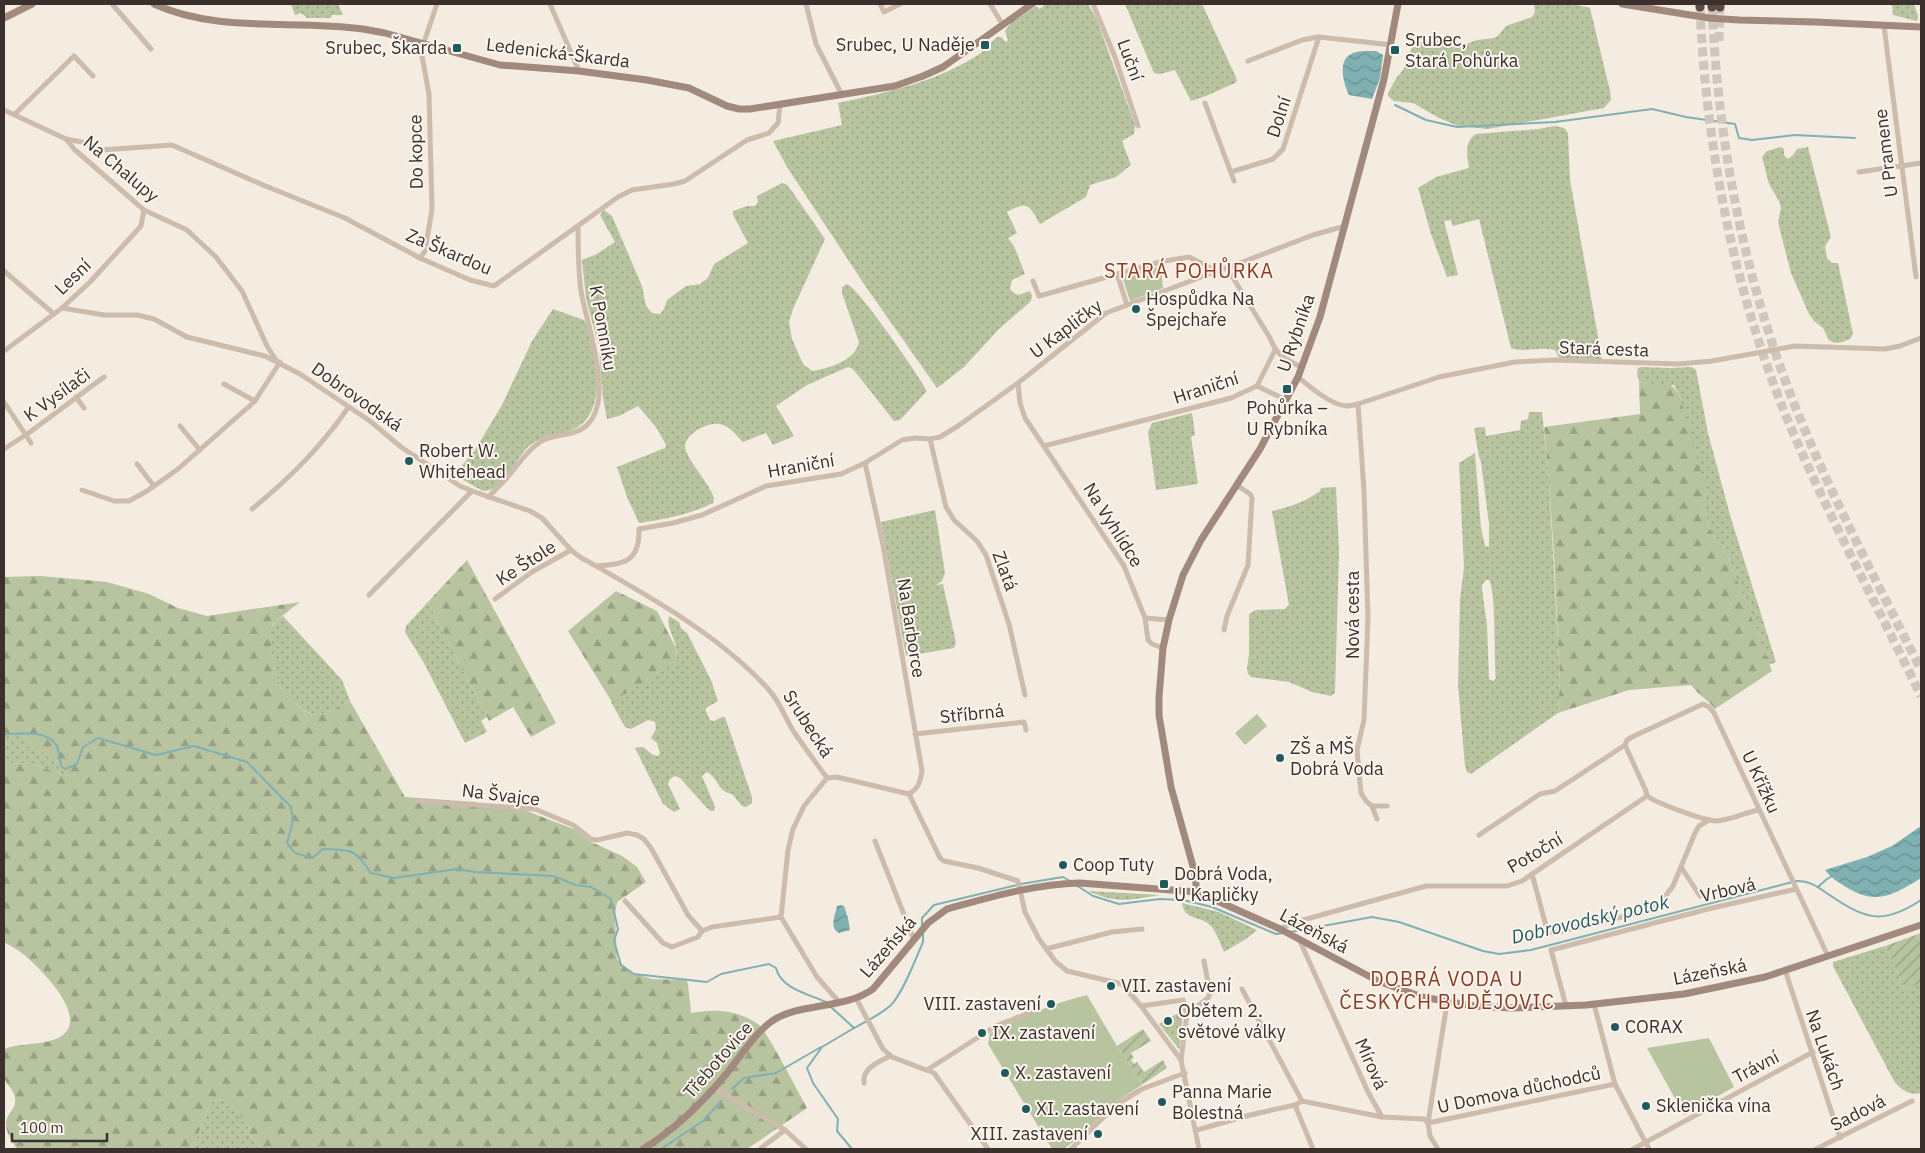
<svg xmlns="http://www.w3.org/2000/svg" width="1925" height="1153" viewBox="0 0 1925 1153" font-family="'IBM Plex Sans',sans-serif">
  <defs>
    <pattern id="grass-dots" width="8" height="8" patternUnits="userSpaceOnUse" patternTransform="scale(1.25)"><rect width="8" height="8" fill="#b8c4a0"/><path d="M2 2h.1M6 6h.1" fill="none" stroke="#97a083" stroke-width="1.8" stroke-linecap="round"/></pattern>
    <pattern id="forest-firs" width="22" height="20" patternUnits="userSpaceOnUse" patternTransform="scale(1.25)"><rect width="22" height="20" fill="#b8c4a0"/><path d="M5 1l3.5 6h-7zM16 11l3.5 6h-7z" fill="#97a083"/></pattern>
    <pattern id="garden-furrows" width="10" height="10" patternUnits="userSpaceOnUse" patternTransform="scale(1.25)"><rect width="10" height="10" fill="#b8c4a0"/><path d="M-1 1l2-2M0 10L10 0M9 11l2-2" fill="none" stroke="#97a083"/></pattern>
    <pattern id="water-waves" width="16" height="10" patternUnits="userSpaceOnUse" patternTransform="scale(1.25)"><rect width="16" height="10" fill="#7fb0b2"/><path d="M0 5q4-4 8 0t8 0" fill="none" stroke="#699091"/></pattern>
  </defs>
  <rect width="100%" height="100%" fill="#f4ebe1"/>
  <!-- grass -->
  <g fill="url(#grass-dots)" fill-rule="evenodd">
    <polygon points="291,4 338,4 343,15 332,15 331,18 307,18 301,13 295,15"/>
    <path d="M1043 4H1088L1097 20 1135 125 1134 134 1122 141 1131 165 1116 177 1090 185 1086 197 1040 224C1029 204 1027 201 1007 212L1017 233 1008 238 1014 246 1025 274 1012 280 1010 288 1012 292 1018 295 1030 291 1032 296 1031 301 999 329 964 367 937 388 866 287 787 167 773 141 842 125 838 103C889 92 937 82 981 53 987 48 991 42 997 37H1001L1006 42 1008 40 1005 31 1011 23 1036 6 1039 9 1044 6Z"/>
    <polygon points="1125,4 1202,4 1235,75 1237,81 1235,83 1206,96 1191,101 1175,70 1160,74 1154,73"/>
    <polygon points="1534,4 1573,4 1590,8 1610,91 1611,100 1604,108 1488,129 1458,126 1439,118 1413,103 1394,101 1388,96 1388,93 1397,77 1403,70 1413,44 1418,42 1442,40 1453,47 1458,47 1477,40 1494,38 1498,36 1506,26 1532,17 1535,12"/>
    <polygon points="1892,4 1914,4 1918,16 1917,21 1893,15"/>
    <path d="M1555 126 1564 128 1568 133 1570 180 1602 359 1559 358 1555 350C1539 346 1524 353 1511 348L1479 219 1453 226 1451 220 1444 221 1458 275 1447 277 1431 234 1418 188 1436 177 1469 168C1467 155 1464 142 1476 134L1538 129Z"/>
    <polygon points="1781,147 1784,149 1784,155 1788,159 1793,155 1797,149 1808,147 1831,237 1825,246 1827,258 1832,263 1838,263 1853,334 1850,339 1842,342 1835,343 1829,340 1823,328 1814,321 1809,314 1791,273 1778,222 1781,208 1779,201 1769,184 1762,157 1767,151"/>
    <path d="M782 183 786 184 791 190 825 239 793 309 789 322 792 339 803 364 812 371C830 368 855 361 859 342L842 293V287L847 284C860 290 917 373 927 391L900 420 894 421 853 369 848 367 807 385 776 406 794 436 773 445 766 433 743 442C736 435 729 425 719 424 707 422 680 436 686 451 693 468 708 481 714 498L713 503C690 515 664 519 639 523L627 497 617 467 665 448 666 445 656 427 638 406 619 416 607 419 603 398 599 348 586 298 582 260 597 254 615 242 600 215 604 210 612 216 642 286 646 306 652 313 660 314 664 309 667 300 686 286 700 284 708 278 714 264 748 243 733 215V211L747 206H755L758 202 757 196Z"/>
    <path d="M553 309 584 320 586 323C595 352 610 411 574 429 559 436 541 435 528 447 515 459 503 492 483 491L454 475 475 450 502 405 532 341Z"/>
    <polygon points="1641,367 1670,368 1692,367 1696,370 1708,433 1730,515 1776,662 1769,665 1727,554 1709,527 1703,504 1705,494 1679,393 1674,385 1651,385 1639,381 1637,374 1638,368"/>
    <path d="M1529 412H1542L1549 480 1560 681 1558 713 1471 774 1467 772 1465 766 1458 686 1460 599 1464 568 1459 463 1475 453 1481 528 1485 546 1489 547V524L1481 462 1479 457 1474 428 1485 427 1486 436 1520 430 1521 421 1528 419ZM1486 580H1489C1496 589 1494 660 1496 678L1493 681 1489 679 1487 625 1482 589V585Z"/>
    <polygon points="1192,413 1195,435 1191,437 1198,484 1156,490 1148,432 1152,423"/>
    <path d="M1336 487 1339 552 1335 693 1331 696 1312 692 1289 682 1251 677 1248 674 1247 669 1249 654V614L1256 610 1285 609 1289 605 1272 511C1290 507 1305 502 1320 491L1321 488Z"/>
    <polygon points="935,510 945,573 942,581 936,585 943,584 956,643 954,648 906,656 881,522"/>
    <polygon points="428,602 487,717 481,721 487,732 465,743 424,663 405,632 406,626"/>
    <path d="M283 616 342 680 350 701C340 705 325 716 314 714 302 712 287 697 281 688 275 678 269 642 271 631 272 624 277 619 283 616Z"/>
    <path d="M669 616 679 622 681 628 687 633 711 680 718 701 706 708V711L710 720 714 721 722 717H725L752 797V803L746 807 742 806 732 794C718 792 718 778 707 772L702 776 715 807 714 811H711L707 808 680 778 675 776 670 779 668 784 680 809 674 812 663 804 635 748 643 747 653 755 658 756 660 753 657 743 651 738 656 729 655 722 648 720 631 729 625 727 611 702 676 661C681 645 665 629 669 616Z"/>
    <polygon points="20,734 67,771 67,776 32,764 4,763 4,735"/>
    <path d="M1088 891 1160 895C1129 900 1118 904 1088 891Z"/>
    <path d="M1182 903 1219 912 1257 930 1246 939 1224 952C1220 943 1217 933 1211 926 1199 914 1185 922 1182 903Z"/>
    <path d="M1885 946 1905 989 1921 984V1093C1910 1096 1901 1090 1894 1081L1833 966V962Z"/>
    <polygon points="1183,1010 1180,1048 1179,1049 1159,1024"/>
    <polygon points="219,1099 229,1103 248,1125 250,1135 258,1144 259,1149 192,1149 211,1102"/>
  </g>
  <!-- forest -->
  <g fill="url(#forest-firs)">
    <path d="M1639 381 1651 385 1670 384 1679 393 1706 489 1703 504 1709 527 1727 554 1772 671 1715 709C1707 699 1698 694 1691 685L1629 690 1558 713 1560 681 1554 556 1549 480 1544 427 1640 414Z"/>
    <polygon points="467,560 556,723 531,737 513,707 489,721 428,602"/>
    <path d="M40 576 107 582 149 594 178 608 207 616 300 602C294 607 276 620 273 624 267 634 275 678 281 688 288 697 302 713 314 714 325 716 340 705 350 701L405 797 475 802 476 804 519 808 576 830 589 841 622 856 637 867 646 882 617 902 615 915 617 959 630 972 652 979 686 980 688 984 691 1013C717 1009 735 1009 758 1024 766 1029 799 1094 807 1108L747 1149H259L258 1144 250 1135 248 1125 229 1103 219 1099 211 1102 192 1149H17C11 1140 2 1127 8 1116 12 1109 16 1107 15 1098 14 1089 6 1085 4 1077 1 1069 4 1057 4 1049 20 1043 46 1045 60 1037 92 1018 39 967 23 954 17 949 10 946 4 942V763L32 764 67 776 66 771 20 734 4 735V577Z"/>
    <polygon points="616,591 657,611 676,648 677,658 676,661 612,702 568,631"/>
  </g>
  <!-- park -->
  <g fill="#b8c4a0">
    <polygon points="1158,267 1161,269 1163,288 1130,301 1122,276"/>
    <polygon points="1257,714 1267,726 1245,745 1235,733"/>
    <path d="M1087 995 1117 1046 1143 1084 1116 1102 1077 1139 1064 1149H1052L988 1044 990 1033C1021 1017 1054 1003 1087 995Z"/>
    <polygon points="1709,1038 1734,1087 1684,1115 1647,1048"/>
  </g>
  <!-- garden -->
  <g fill="url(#garden-furrows)">
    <polygon points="1921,933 1921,984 1905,989 1885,946"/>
    <polygon points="1143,1029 1151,1041 1131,1053 1134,1058 1131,1060 1134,1064 1137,1062 1144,1072 1163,1060 1167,1068 1143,1084 1117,1046"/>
  </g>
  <!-- water -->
  <g fill="url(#water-waves)">
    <path d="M1376 51 1383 55 1380 78 1372 99 1349 95C1344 84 1337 61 1351 54 1358 50 1368 51 1376 51Z"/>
    <path d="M1921 826V878C1893 895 1877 906 1846 887 1838 882 1831 878 1825 870L1867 857 1892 846Z"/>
    <path d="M841 905 844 906 848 918 850 930 839 933C829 927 835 916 837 906Z"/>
  </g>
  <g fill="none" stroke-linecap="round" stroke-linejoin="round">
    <!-- stream -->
    <g stroke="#7fb0b2" stroke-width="2">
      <polyline points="1395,105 1426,120 1457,127 1555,122 1652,109 1686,117 1735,124 1739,138 1752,140 1795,135 1855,138"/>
      <path d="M4 734C20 734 47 729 57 746 59 752 60 760 61 766L65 769 77 764 83 747 98 738 156 755 194 746 247 762 291 807 293 821 287 843 295 853 312 858 323 849C353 851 353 847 371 873L394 878 457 869 475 872 553 876 576 885 591 887 611 899 618 929 614 941 621 965 634 974 707 982 721 974 769 964 776 968C781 989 809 994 826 1002"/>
      <polyline points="1076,885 1093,896 1119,904 1160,899 1183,900 1212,907 1276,934 1283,933"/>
      <polyline points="1818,887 1827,879 1832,876"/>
      <polyline points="922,927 922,918 934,905 1021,884 1063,877 1070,881"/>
      <path d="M1290 932 1372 917 1399 922 1483 951 1499 954 1531 950 1796 881C1809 880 1818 887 1828 894 1865 919 1882 926 1921 900"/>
      <path d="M831 1007 854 1028C867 1021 880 1015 891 1005 903 993 916 958 923 942V934"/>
      <polyline points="732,1089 744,1078 776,1073 821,1047"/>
      <polyline points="661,1149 703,1121 721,1101"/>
      <polyline points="852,1149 837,1131 838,1119 813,1083 807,1068 822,1047 854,1028"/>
    </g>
    <!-- highway-tunnel -->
    <g stroke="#cfc6bd" stroke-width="9" stroke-dasharray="9 4.5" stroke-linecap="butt">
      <path d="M1700 7C1706 147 1733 286 1786 416 1826 512 1876 603 1921 696"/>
      <path d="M1712 7C1718 146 1745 282 1797 411 1833 500 1878 584 1921 670"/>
      <polyline points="1719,41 1720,7"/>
    </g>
    <!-- street -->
    <g stroke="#cdbbac" stroke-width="5">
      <polyline points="112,4 151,49"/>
      <polyline points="550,4 579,71"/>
      <polyline points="806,4 816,44 842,95"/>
      <polyline points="880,4 884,12 900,4"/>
      <polyline points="990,4 1003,25"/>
      <polyline points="1093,4 1115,57 1138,126"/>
      <polyline points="1884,26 1916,277"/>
      <polyline points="1248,61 1302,40 1319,37 1392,45"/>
      <polyline points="1205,103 1234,181"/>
      <polyline points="4,110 66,139 74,149 144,210 187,230 216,257 242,291 267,346 276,360"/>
      <polyline points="15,114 74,56 93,76"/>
      <polyline points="66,139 82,142 101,150 172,145 263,185 345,218 420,258 470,280 494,286 618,197 632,190 674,184 685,181 747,140 769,133 778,123 780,105"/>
      <polyline points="1231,172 1273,159 1283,149 1319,37"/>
      <polyline points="1859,172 1921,163"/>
      <polyline points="420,258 425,251 432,209 429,94 422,56 423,45 437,4"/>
      <path d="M1227 268 1270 338C1277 356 1285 359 1301 367"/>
      <polyline points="4,271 54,314"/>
      <polyline points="1117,274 1127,305"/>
      <polyline points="1033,281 1039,296 1164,261 1189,257 1217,271"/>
      <path d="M62 308 104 315H137L154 319 187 337 265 356 300 374 370 421 401 447 460 486 472 491 530 511 542 518 571 550 580 557C645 594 719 634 769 690 780 702 785 718 794 732 805 748 816 763 827 778"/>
      <polyline points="4,351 62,308 90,282 141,226 144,210"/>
      <path d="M1298 377C1309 386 1331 405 1346 406 1350 406 1354 405 1358 404L1439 377 1515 362 1555 360 1679 364 1712 361 1795 346 1885 349 1900 346 1921 338"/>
      <polyline points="1018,383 1020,403 1025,418 1124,566 1145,618 1148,640 1152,644 1163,648"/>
      <polyline points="224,384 255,401"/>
      <polyline points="1257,386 1275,350"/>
      <polyline points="76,397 84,408"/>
      <polyline points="4,402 31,443"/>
      <polyline points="1358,404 1364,491 1368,618 1364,720 1357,750 1361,793 1366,801 1372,806 1377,819"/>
      <polyline points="180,426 200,450"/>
      <polyline points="930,439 946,507 954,520 977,541 986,555 1009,624 1025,695"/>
      <polyline points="1044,446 1231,398 1257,386 1286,400"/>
      <polyline points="4,449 30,432 104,377"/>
      <polyline points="137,464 154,486"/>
      <polyline points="82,490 114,501 129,501 147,491 178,469 255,401 280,362"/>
      <path d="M488 497C493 492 499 487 504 481 516 468 525 452 540 442 554 433 573 437 586 426 616 400 586 323 581 291 578 269 578 248 578 226"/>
      <path d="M252 509C290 478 320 448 348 408"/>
      <path d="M597 566C624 564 640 562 639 529L673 523 702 515 766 486 841 474 865 463 902 440 915 438 930 439 940 437 958 426 1018 383 1106 313 1217 271 1227 268 1313 235 1345 226"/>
      <polyline points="369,595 472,491"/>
      <polyline points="495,599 532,572 571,550"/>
      <polyline points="1145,618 1169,620"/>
      <polyline points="1224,630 1227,616 1248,565 1252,498 1250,494 1238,486"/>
      <polyline points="915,734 1024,722 1026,730"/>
      <polyline points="1625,745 1646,791 1647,796"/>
      <path d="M827 778 837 777 909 794C919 788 920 782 922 771L883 545 865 463"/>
      <polyline points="827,778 804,806 793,829 788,850 781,917 817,977 840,1003"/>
      <polyline points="909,794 940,858 944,861 978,868 1018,881 1025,912 1039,939 1056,962 1067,971 1122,984 1141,1006 1181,1060"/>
      <path d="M1647 796C1657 803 1704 821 1717 821 1730 820 1745 813 1758 810"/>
      <polyline points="418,801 535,809 573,825 591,839 597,840 627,833 637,835 644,839 651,848 688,915 702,931"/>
      <polyline points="1372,806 1387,806"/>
      <polyline points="1479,835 1540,794 1555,791 1625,745 1627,740 1632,737 1703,704 1709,707 1714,713 1828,956"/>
      <polyline points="875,841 914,940"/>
      <polyline points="1681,867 1700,896"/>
      <polyline points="1532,874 1546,926 1553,933 1643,912 1661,902 1673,886 1695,833 1699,826 1709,820"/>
      <polyline points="625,901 663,943 672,947 698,937 702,931 712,927 781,917"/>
      <polyline points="1280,929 1292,923 1426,886 1507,886 1522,881 1647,796"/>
      <polyline points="1299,939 1368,1092 1382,1117"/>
      <polyline points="1046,949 1112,932 1142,929"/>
      <polyline points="1785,970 1840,1138"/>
      <polyline points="1242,989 1302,1101"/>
      <polyline points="856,998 883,1049 892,1057 934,1073 988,1149"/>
      <polyline points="1594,1004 1615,1084 1649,1149"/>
      <polyline points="1141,1006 1183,1000 1187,1014 1181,1060 1199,1149"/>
      <polyline points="1566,1006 1551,950 1708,909 1796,889"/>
      <polyline points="1187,1014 1208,998 1210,993 1204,961"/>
      <polyline points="927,1070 996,1026 1039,1009"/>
      <path d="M864 1083C862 1068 879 1062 890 1056"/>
      <polyline points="714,1088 785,1130 806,1149"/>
      <polyline points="1295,1105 1313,1149"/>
      <polyline points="1428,1123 1615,1084"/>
      <polyline points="1197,1130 1250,1115 1295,1105 1302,1101 1382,1117 1424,1119 1428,1123"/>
      <polyline points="760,1149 785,1130"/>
      <polyline points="1071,1149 1116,1105 1142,1089 1185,1073"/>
      <polyline points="1438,1149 1430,1136 1428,1123 1447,1003"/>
      <polyline points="1633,1149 1813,1052"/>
      <polyline points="1816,1149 1912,1101"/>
    </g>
    <!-- secondary -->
    <g stroke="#a18a7d" stroke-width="7">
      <path d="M154 4C220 34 293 19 363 29L385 33 500 65 579 71 647 80 689 88 727 106 739 109H750L895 86 923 76 943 67 960 55 1032 4"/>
      <polyline points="1622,4 1709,18 1739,20 1816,22 1921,27"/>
      <polyline points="4,18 32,4"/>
      <polyline points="1197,892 1194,870 1171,787 1159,715 1159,697 1163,648 1169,620 1183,575 1201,540 1260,449 1298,377 1320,317 1384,79 1398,4"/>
      <path d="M643 1149C676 1129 703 1102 727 1073 741 1056 754 1034 772 1021 800 1002 844 1010 873 989L928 923 947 909C991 897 1034 884 1080 883L1197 892 1280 929 1378 981 1422 997 1474 1006 1512 1008 1586 1005 1684 994 1765 977 1921 925"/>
    </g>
    <!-- highway -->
    <g stroke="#5c4a42" stroke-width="9">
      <polyline points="1700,4 1700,7"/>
      <polyline points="1712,4 1712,7"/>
      <polyline points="1720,7 1720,4"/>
    </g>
  </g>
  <!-- markers -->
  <g fill="#1f5a5e" stroke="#fbf5ee" stroke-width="2">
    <rect x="980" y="40" width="10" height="10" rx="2.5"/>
    <rect x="452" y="43" width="10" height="10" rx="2.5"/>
    <rect x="1390" y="45" width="10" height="10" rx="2.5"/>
    <circle cx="1136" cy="309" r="5"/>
    <rect x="1282" y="384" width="10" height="10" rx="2.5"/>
    <circle cx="409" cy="461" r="5"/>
    <circle cx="1280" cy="758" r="5"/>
    <circle cx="1063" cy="865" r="5"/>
    <rect x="1159" y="879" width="10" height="10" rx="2.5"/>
    <circle cx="1111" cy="986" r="5"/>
    <circle cx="1051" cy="1004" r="5"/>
    <circle cx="1168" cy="1021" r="5"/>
    <circle cx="1615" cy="1027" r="5"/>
    <circle cx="982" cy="1033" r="5"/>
    <circle cx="1005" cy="1073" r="5"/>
    <circle cx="1162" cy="1102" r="5"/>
    <circle cx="1646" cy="1106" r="5"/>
    <circle cx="1026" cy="1109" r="5"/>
    <circle cx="1098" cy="1134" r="5"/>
  </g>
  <g text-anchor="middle" stroke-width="4" stroke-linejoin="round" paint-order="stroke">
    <!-- poi labels -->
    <g font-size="18" fill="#3b302b" stroke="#fbf5ee" text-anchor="start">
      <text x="1405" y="46">Srubec,<tspan x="1405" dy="21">Stará Pohůrka</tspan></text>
      <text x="975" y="51" text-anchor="end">Srubec, U Naděje</text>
      <text x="447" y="54" text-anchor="end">Srubec, Škarda</text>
      <text x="1146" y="305">Hospůdka Na<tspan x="1146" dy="21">Špejchaře</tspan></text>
      <text x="1287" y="414" text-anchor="middle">Pohůrka –<tspan x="1287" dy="21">U Rybníka</tspan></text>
      <text x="419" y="457">Robert W.<tspan x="419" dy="21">Whitehead</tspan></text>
      <text x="1290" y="754">ZŠ a MŠ<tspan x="1290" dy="21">Dobrá Voda</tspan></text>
      <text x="1073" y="871">Coop Tuty</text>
      <text x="1174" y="880">Dobrá Voda,<tspan x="1174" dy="21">U Kapličky</tspan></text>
      <text x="1121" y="992">VII. zastavení</text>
      <text x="1041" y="1010" text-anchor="end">VIII. zastavení</text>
      <text x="1178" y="1017">Obětem 2.<tspan x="1178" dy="21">světové války</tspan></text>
      <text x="1625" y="1033">CORAX</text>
      <text x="992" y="1039">IX. zastavení</text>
      <text x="1015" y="1079">X. zastavení</text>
      <text x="1172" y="1098">Panna Marie<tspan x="1172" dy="21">Bolestná</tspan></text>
      <text x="1656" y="1112">Sklenička vína</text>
      <text x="1036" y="1115">XI. zastavení</text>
      <text x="1088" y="1140" text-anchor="end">XIII. zastavení</text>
    </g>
    <!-- street labels -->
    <g font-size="18" fill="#3b302b" stroke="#fbf5ee">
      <text transform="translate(558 53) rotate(7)" y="6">Ledenická-Škarda</text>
      <text transform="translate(1130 60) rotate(70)" y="6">Luční</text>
      <text transform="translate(1279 117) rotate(-72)" y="6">Dolní</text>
      <text transform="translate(416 152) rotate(-91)" y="6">Do kopce</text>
      <text transform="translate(1886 153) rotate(-97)" y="6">U Pramene</text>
      <text transform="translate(121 169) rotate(40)" y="6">Na Chalupy</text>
      <text transform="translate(449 252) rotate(23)" y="6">Za Škardou</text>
      <text transform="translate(73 277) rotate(-44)" y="6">Lesní</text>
      <text transform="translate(603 328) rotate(80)" y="6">K Pomníku</text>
      <text transform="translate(1066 329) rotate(-37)" y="6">U Kapličky</text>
      <text transform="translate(1296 333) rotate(-71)" y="6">U Rybníka</text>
      <text transform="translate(1604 349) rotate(2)" y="6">Stará cesta</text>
      <text transform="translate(1206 388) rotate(-18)" y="6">Hraniční</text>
      <text transform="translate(57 395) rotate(-36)" y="6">K Vysílači</text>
      <text transform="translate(357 397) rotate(35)" y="6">Dobrovodská</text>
      <text transform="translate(801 466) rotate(-10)" y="6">Hraniční</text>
      <text transform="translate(1113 525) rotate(58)" y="6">Na Vyhlídce</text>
      <text transform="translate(526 563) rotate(-33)" y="6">Ke Štole</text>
      <text transform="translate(1005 571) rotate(70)" y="6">Zlatá</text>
      <text transform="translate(1353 615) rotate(-90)" y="6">Nová cesta</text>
      <text transform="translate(911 628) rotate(81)" y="6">Na Barborce</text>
      <text transform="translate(972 714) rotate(-6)" y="6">Stříbrná</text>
      <text transform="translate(808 724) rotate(57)" y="6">Srubecká</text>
      <text transform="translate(1761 782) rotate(65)" y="6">U Křížku</text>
      <text transform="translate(501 795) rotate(7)" y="6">Na Švajce</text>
      <text transform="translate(1535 853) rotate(-31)" y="6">Potoční</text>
      <text transform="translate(1728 890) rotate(-13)" y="6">Vrbová</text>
      <text transform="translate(1314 931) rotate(28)" y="6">Lázeňská</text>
      <text transform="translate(888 947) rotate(-49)" y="6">Lázeňská</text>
      <text transform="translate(1710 972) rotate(-11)" y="6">Lázeňská</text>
      <text transform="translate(1825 1050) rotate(71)" y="6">Na Lukách</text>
      <text transform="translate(718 1060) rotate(-49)" y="6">Třebotovice</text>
      <text transform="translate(1371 1064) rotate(66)" y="6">Mírová</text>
      <text transform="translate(1756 1067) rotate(-28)" y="6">Trávní</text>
      <text transform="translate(1519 1090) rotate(-12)" y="6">U Domova důchodců</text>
      <text transform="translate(1858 1113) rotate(-27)" y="6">Sadová</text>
    </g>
    <!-- water labels -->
    <g font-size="19" font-style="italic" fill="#1f5a5e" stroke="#fbf5ee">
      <text transform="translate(1590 919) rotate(-13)" y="7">Dobrovodský potok</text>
    </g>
    <!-- quarter labels -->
    <g font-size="20" letter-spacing="1" fill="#8c3b22" stroke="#fbf5ee">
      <text x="1189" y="278">STARÁ POHŮRKA</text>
      <text x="1447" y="986">DOBRÁ VODA U<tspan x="1447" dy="23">ČESKÝCH BUDĚJOVIC</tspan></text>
    </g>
  </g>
  <!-- border -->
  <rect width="1925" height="1153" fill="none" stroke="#3b302b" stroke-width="10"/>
  <!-- scale -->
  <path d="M12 1133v8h95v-8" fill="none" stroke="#3b302b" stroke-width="2.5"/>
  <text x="20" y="1133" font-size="15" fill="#3b302b" stroke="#fbf5ee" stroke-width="4" paint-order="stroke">100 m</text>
</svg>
